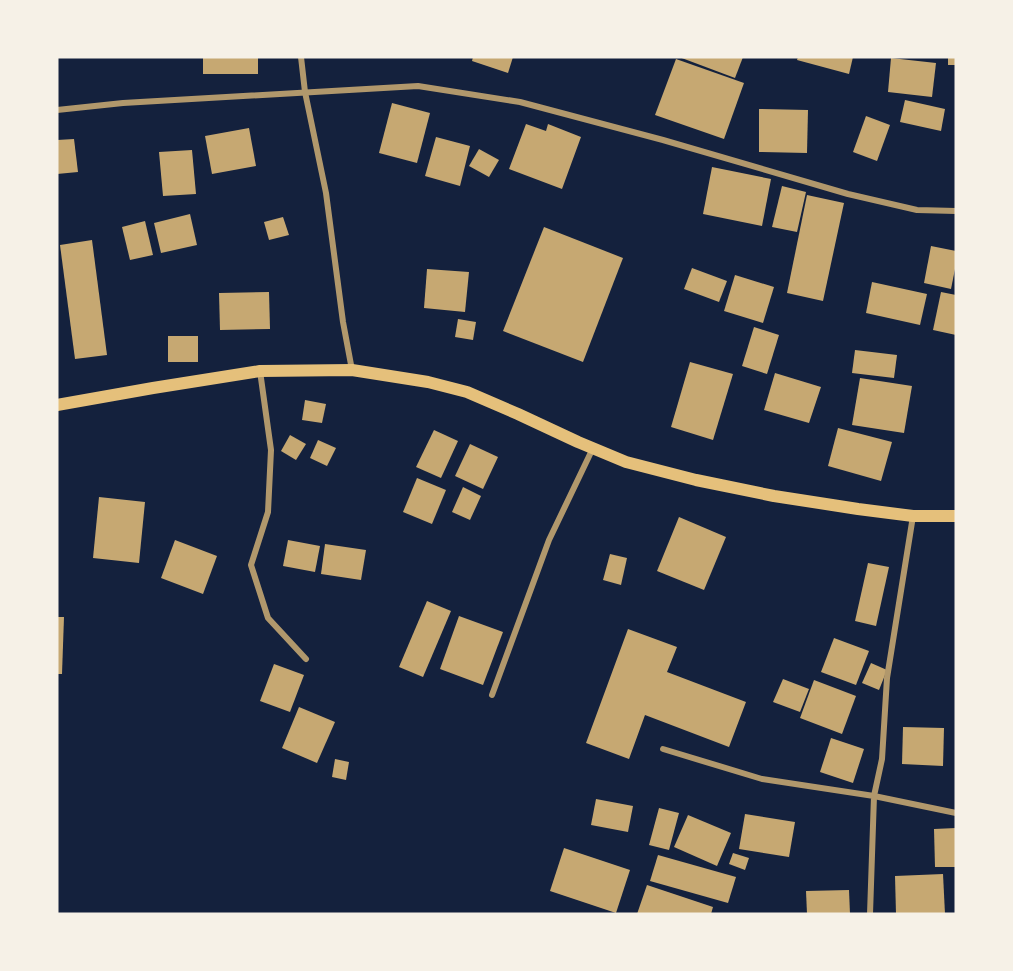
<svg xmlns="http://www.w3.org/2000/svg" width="1013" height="971" viewBox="0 0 1013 971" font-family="Georgia,serif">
  <rect width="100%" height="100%" fill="#14213d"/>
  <!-- building -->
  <g fill="#c6a872">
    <rect x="203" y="57" width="55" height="17"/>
    <polygon points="473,57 513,57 508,73 472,61"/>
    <polygon points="679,57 743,57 735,78"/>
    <polygon points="798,57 853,57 849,74 797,60"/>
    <rect x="948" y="57" width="8" height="8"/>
    <polygon points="891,58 936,63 932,97 888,92"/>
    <polygon points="676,59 744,83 724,139 655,115"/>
    <polygon points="905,100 945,109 941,131 900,122"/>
    <polygon points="392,103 430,113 417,163 379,153"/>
    <polygon points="759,109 808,110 807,153 759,152"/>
    <polygon points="866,116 890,125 877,161 853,152"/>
    <polygon points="526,124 546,131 548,124 581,137 562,189 509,169"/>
    <polygon points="249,128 256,166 212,174 205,136"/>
    <polygon points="436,137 470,146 460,186 425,176"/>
    <polygon points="74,139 78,172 57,174 57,140"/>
    <polygon points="479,149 499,160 489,177 469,166"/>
    <polygon points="192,150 196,194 163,196 159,152"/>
    <polygon points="712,167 771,179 762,226 703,214"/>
    <polygon points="782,186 806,192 797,232 772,227"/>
    <polygon points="807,195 844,203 823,301 787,293"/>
    <polygon points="190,214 197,245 161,253 154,223"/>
    <polygon points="283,217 289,235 269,240 264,222"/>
    <polygon points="145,221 153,255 130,260 122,227"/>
    <polygon points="544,227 623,258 583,362 503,331"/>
    <polygon points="92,240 107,355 75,359 60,245"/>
    <polygon points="931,246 956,251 956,264 951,289 924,283"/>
    <polygon points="692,268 727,281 719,302 684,289"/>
    <polygon points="427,269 469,272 465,312 424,308"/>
    <polygon points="735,275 774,287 763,323 724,311"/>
    <polygon points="872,282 927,294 920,325 866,313"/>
    <polygon points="269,292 270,329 220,330 219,293"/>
    <polygon points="941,292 956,295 956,335 933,330"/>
    <polygon points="458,319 476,322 473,340 455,337"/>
    <polygon points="754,327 779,335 767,374 742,366"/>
    <rect x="168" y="336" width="30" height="26"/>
    <polygon points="855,350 897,355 894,378 852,373"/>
    <polygon points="690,362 733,374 713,440 671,427"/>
    <polygon points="775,373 821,387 809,423 764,410"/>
    <polygon points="860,378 912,386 904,433 852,425"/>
    <polygon points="305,400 326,404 322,423 302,420"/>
    <polygon points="838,428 892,442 881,481 828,466"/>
    <polygon points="434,430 458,441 441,478 416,467"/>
    <polygon points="290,435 306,444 296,460 281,451"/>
    <polygon points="318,440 336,448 327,466 310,458"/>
    <polygon points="470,444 498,457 483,489 455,476"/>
    <polygon points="417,478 446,490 432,524 403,512"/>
    <polygon points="463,487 481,496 470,520 452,512"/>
    <polygon points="99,497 145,502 139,563 93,558"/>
    <polygon points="679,517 726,537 704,590 657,571"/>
    <polygon points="175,540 217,556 203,594 161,578"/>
    <polygon points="288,540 320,546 315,572 283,566"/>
    <polygon points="325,544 366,550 361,580 321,574"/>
    <polygon points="610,554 627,558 621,585 603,580"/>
    <polygon points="868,563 889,567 876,626 855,621"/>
    <polygon points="427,601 451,611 423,677 399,667"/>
    <polygon points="459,616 503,632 483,685 440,669"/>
    <polygon points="57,617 64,617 62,674 57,674"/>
    <polygon points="628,629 677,647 667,672 746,702 729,747 645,715 629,759 586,743"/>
    <polygon points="834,638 869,651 856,685 821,672"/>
    <polygon points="871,663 887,670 879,690 862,683"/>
    <polygon points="274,664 304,675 290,712 260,701"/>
    <polygon points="783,679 809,689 800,712 773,702"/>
    <polygon points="814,680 856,696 842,734 800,718"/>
    <polygon points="299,707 335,722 317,763 282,748"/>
    <polygon points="903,727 944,728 943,766 902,764"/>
    <polygon points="831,738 864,749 853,783 820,772"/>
    <polygon points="335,759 349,762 346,780 332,777"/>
    <polygon points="596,799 633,806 628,832 591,825"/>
    <polygon points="659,808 679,813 669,850 649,845"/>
    <polygon points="745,814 795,822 789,857 739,849"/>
    <polygon points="688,815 731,833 717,866 674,847"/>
    <polygon points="956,828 956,867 935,867 934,829"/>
    <polygon points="564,848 630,870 616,913 550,891"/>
    <polygon points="733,853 749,858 745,870 729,864"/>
    <polygon points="658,855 736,877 728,903 650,881"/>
    <polygon points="943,874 945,914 896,914 895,876"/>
    <polygon points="647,885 713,907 711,914 637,914"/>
    <polygon points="849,890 850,914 807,914 806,891"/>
  </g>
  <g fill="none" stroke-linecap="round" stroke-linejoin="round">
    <!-- minor -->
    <g stroke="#b1986c" stroke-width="6">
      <polyline points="301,57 305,92 326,193 343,322 352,370"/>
      <polyline points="57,110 123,103 418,86 520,102 663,140 848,194 917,210 956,211"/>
      <polyline points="260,371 271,450 268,512 251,565 268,618 306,659"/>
      <polyline points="913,516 887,678 882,759 874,796 956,813"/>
      <polyline points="492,695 549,540 593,448"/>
      <polyline points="663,749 762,779 874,796 870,914"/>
    </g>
    <!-- secondary -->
    <polyline stroke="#e5c07b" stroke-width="12" points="57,405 153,388 260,371 352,370 428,382 467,392 518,414 578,442 626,462 696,480 774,496 858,509 913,516 956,516"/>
  </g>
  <!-- border -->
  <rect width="1013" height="971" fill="none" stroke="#f6f1e7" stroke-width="117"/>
</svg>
